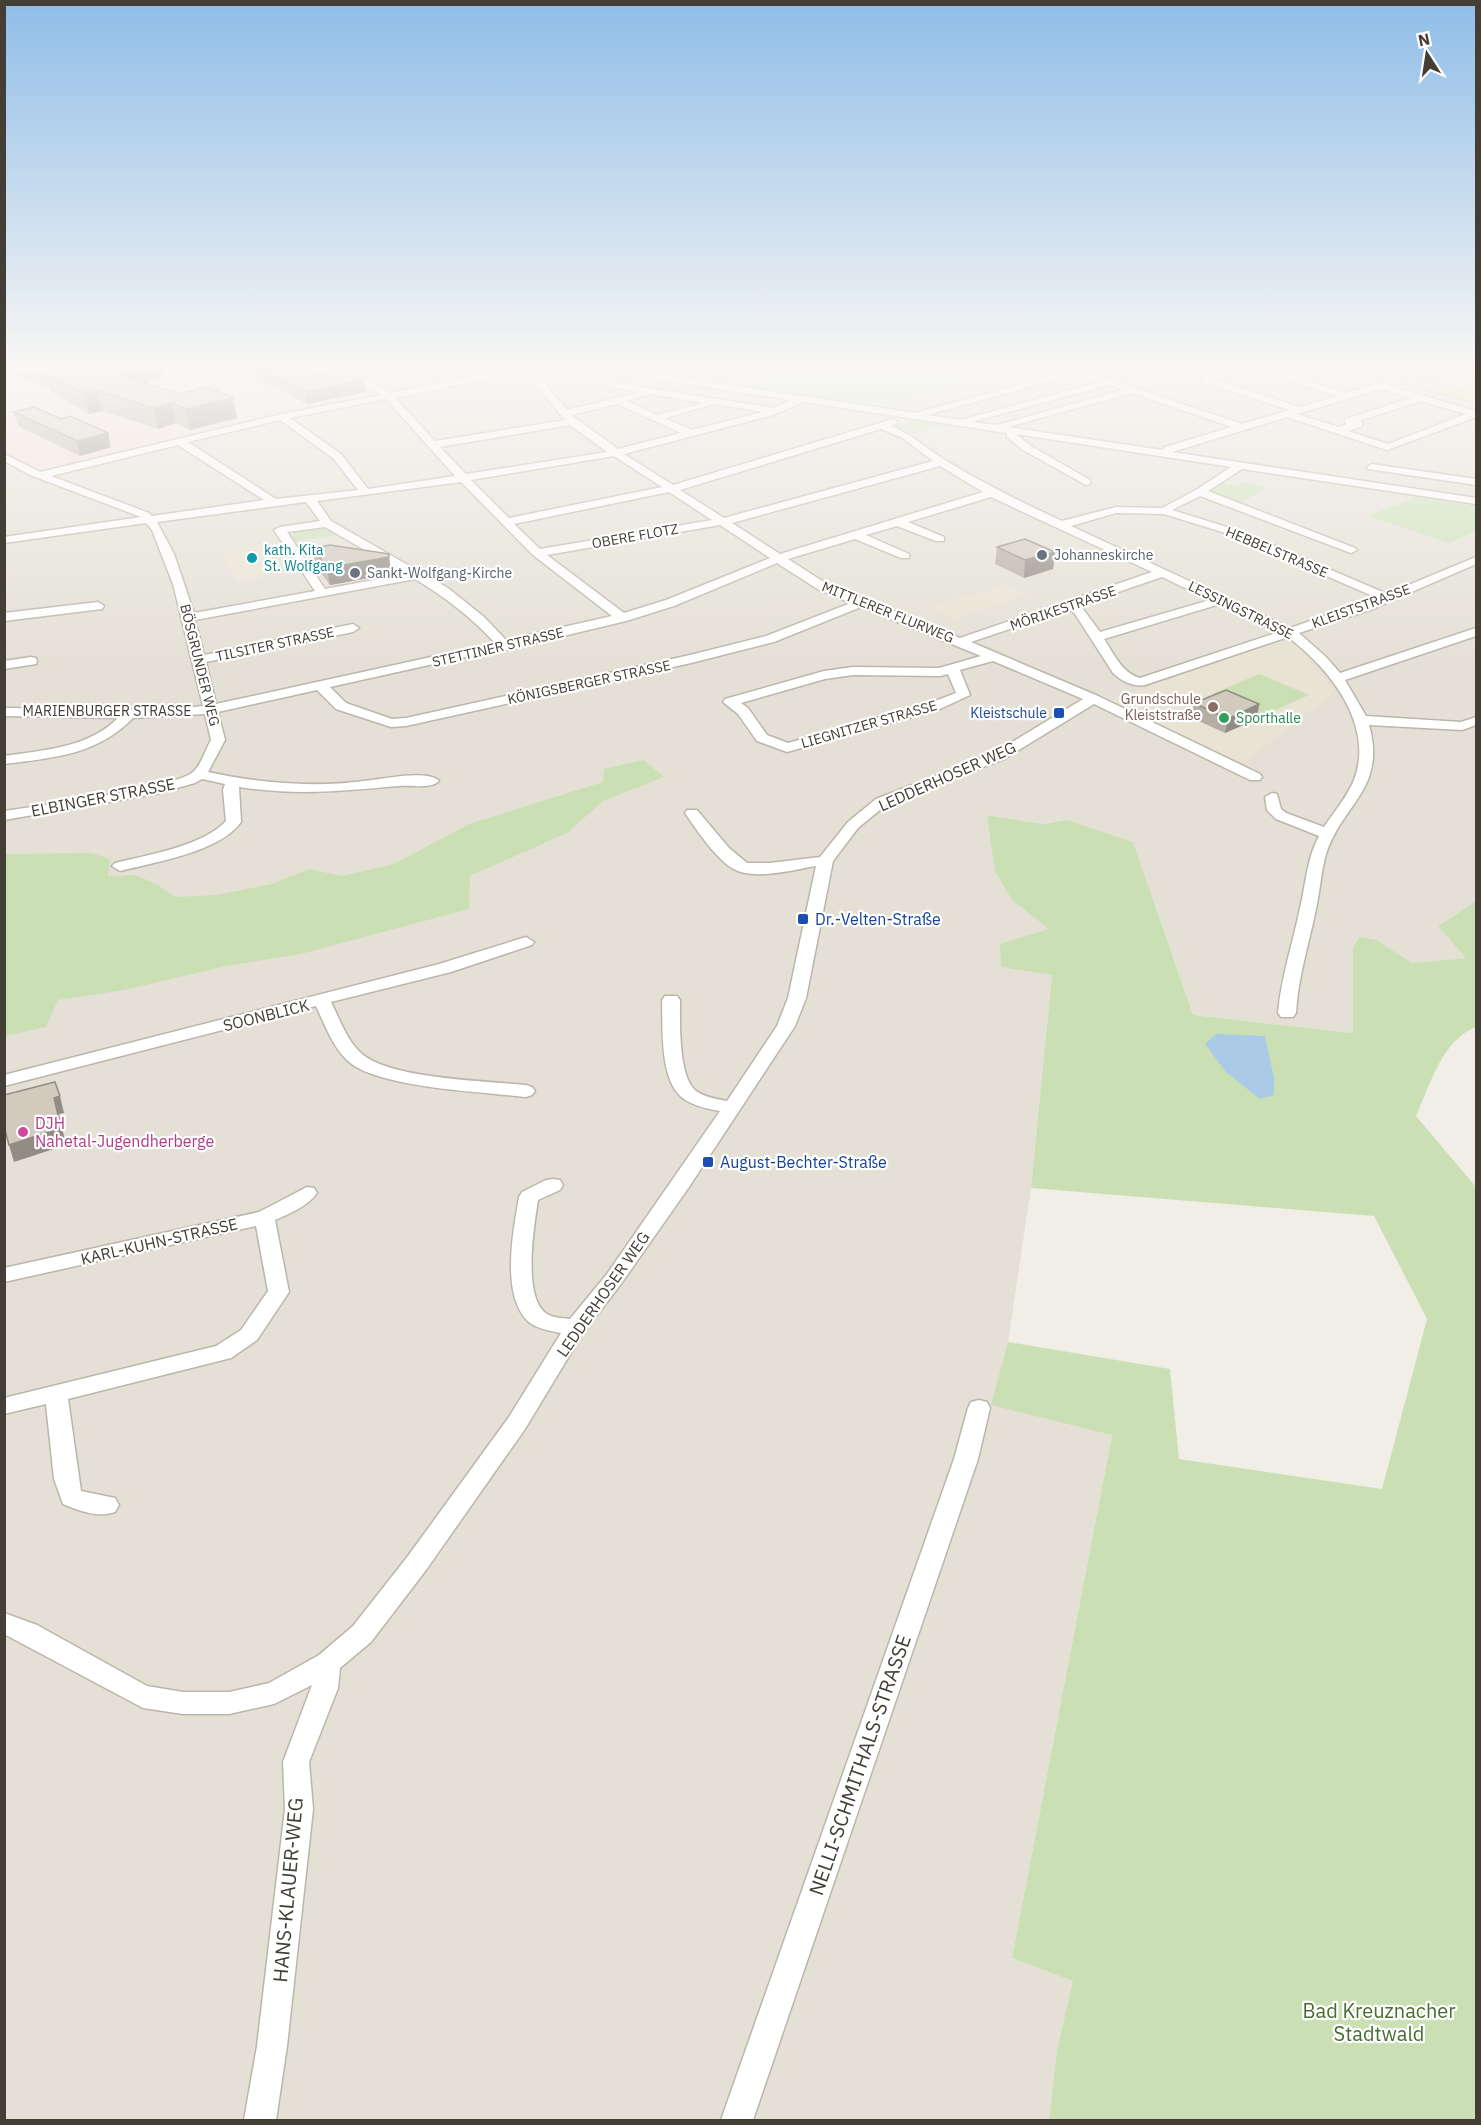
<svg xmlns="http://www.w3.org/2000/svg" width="1481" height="2125" viewBox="0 0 1481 2125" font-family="'IBM Plex Sans',sans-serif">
  <rect width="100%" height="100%" fill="#f1eee7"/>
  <!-- residential -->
  <polygon fill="#e4e0d5" points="5,370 630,370 877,407 1015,370 1476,370 1476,901 1438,926 1467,958 1412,963 1377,940 1353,949 1353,1033 1193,1015 1133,842 1067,820 1043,824 987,815 1012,900 1050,929 1052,974 1031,1188 1008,1342 992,1405 1112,1434 1012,1958 1074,1981 1057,2051 1049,2120 5,2120"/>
  <!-- education -->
  <g fill="#e8e3d2">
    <polygon points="282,543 299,571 238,582 222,552"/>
    <polygon points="1006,585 1029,595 954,619 929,607"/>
    <polygon points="1260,645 1296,645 1335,691 1244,763 1105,703"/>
  </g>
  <!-- medical -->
  <polygon fill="#f0dfdb" points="4,370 336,370 378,394 282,414 43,471 5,450"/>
  <!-- green -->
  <g fill="#cae0b4">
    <polygon points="630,370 1015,370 877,407"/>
    <polygon points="915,419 954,424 912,434 895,426"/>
    <polygon points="1242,482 1268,488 1236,505 1207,493 1223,483 1236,486"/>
    <polygon points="1417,497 1476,506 1476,531 1449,543 1368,516"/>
    <polygon points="316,528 324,529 335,535 293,542 289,536 297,531"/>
    <polygon points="1259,674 1309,695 1262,716 1212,694"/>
    <polygon points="644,760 664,777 603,801 567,833 470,876 469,909 301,954 226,966 124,990 58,1000 46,1027 5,1036 5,854 91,853 110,859 108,876 136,875 158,885 175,897 216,895 272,884 309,869 342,876 394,864 469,824 603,782 604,769"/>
    <path d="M987 815 1043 824 1067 820 1133 842 1193 1015 1353 1033V949L1359 937 1377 940 1412 963 1466 958 1438 926 1476 901V1027C1442 1040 1430 1085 1416 1116L1476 1187V2120H1049L1057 2051 1073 1981 1012 1958 1112 1435 991 1405 1008 1342 1170 1369 1179 1459 1382 1489 1427 1319 1374 1216 1031 1188 1052 975 1001 967 1000 944 1049 929 1012 900 995 871Z"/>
  </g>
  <!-- water -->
  <polygon fill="#aacae7" points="1216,1034 1265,1036 1274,1078 1274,1095 1260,1099 1226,1072 1205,1044"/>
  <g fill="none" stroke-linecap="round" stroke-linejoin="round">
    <defs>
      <g id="minor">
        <path d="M341 370H351L390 393 507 370H533L567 410 640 392 607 387 605 385 610 382 773 408 791 400 612 373 607 370H629L915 413 1073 370H1088V372L1242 424 1290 410 1202 382V378L1211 376 1197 370H1210L1224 374V378L1215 380 1300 407 1337 396 1257 370H1270L1347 393 1418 370H1430L1390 386 1476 411V417L1387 450 1287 417 1172 452 1476 498V504L1242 469 1208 491 1355 548 1357 550 1351 553 1200 496 1172 510 1243 532 1387 594 1476 557V564L1370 610 1299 633 1326 657 1340 673 1476 628V636L1345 680 1366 716 1461 722 1476 717V725L1462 730 1369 725C1387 789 1342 804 1326 854 1321 872 1320 891 1316 909 1309 944 1298 977 1296 1013L1293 1017H1281L1278 1013C1281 977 1293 943 1300 908 1306 883 1307 858 1319 836L1276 819 1267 810 1265 797 1272 793 1277 794 1281 809 1286 813 1324 827C1334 812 1347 797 1354 780 1375 725 1330 669 1288 637L1145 685C1133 687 1121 681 1113 673L1075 614 1069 609 971 642 1098 696 1260 774 1262 777 1260 780H1250L1094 704 1004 759 886 805 858 828 833 861 806 998 795 1026 689 1187 621 1284 583 1333 525 1429 426 1570 371 1642 340 1668 338 1688 309 1762 313 1809 287 2046 276 2120H244L257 2046 285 1809 283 1762 312 1685 274 1704 229 1714H183L143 1708 4 1634V1613L37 1625 147 1686 183 1692H229L269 1683 319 1655 353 1626 408 1556 509 1417 561 1333C551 1331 538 1329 530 1323 500 1298 513 1231 519 1197L522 1192 546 1180 553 1179 560 1180 563 1185 560 1190 538 1200C534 1226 522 1298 547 1314 553 1318 563 1318 570 1319L607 1274 720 1111C708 1109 694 1106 684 1099 659 1082 663 1027 662 1000L665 996H677L680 1000C680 1021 678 1077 696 1091 704 1097 716 1099 727 1101L777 1026 788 998 816 866C792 870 761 879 738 871 719 864 696 829 685 813L687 810H697L729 848 747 863H770L820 857 848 822 876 799 994 753 1083 699 993 661 960 670 970 695 940 709 787 752 757 741 738 714 723 702 725 699 824 671 853 667 939 668 981 656 861 607 774 642 691 663 406 726 391 727 336 709 317 690 218 712 225 740 208 772C263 784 317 788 372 780 387 778 429 770 439 781 432 789 410 785 399 786 341 791 297 796 239 787L241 822C220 852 155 862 120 871L112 866 115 863C147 855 203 846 226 821L223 790 225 784 202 779 195 783 155 794 4 820V811C37 806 175 788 193 772 201 765 206 749 211 740L205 714 133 718C97 755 53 758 4 764V756C44 750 88 748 118 718L4 716V708L162 710 203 706 173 584 152 530 146 523 4 543V537L141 517 30 475 4 461V454L40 472 282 414 380 395ZM524 371 565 420 435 441 395 398ZM1078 374 1099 382 961 420 927 415ZM1109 385 1123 390 997 425 972 422ZM1381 389 1411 398 1345 419V423L1348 424 1338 427 1297 414ZM1132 393 1232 427 1165 447 1162 450 1008 427ZM650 394 703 403 657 415 627 401ZM386 399 455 476 368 489 341 454 290 418ZM1421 401 1466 414 1388 444 1348 431 1362 426V422L1359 421ZM803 402 1007 433V437L1023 450 1086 485 1090 484V480L1031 446 1016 434 1231 467 1196 490 1162 508 1116 507 1062 521C1023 503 986 485 950 463 929 451 914 435 891 426L898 422 893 419 673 485 624 454 773 415ZM617 404 681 433 618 449 571 415ZM714 404 763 412 692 430 665 418ZM280 420 333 458 358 490 276 499 188 442ZM570 425 607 452 466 474 440 447ZM881 429 903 438 933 461 724 518 680 490ZM178 445 264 500 152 516 149 513 51 476ZM614 456 662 487 509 518 471 480ZM940 466 983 492 780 554 732 523ZM461 482 533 555 612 616 506 640 484 617 448 588 331 521 317 501ZM669 492 712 520 540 549 514 524ZM991 497 1152 572 960 638 827 584 788 559 855 539 901 558H909V554L866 535 897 526 936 541H944V537L908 522ZM306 502 320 521 280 527 274 530 315 591 194 613 174 554 157 522ZM1116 513 1164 514 1235 536 1377 598 1290 628 1071 526ZM720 525 770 558 666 600 624 613 547 555ZM325 527 406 574 325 589 287 532ZM777 563 819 590 851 603 766 636 690 655 406 718 392 719 346 703 330 687 501 649 505 650 626 621 674 606ZM1162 577 1210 600 1100 632 1080 605ZM415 579C445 597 471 617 495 643L216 704 206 662 353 632 359 628 353 624 204 655 195 620ZM1220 604 1279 632 1140 678C1122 673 1114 654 1104 639ZM948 674 956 693 930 703 788 743 767 735 748 708 741 703 825 679 853 675 940 676Z"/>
        <polygon points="1372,464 1476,479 1476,485 1368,469 1367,467"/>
        <polygon points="98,602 104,606 102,609 4,621 4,613"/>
        <polygon points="31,657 36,658 37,661 36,664 4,669 4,661"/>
        <path d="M526 937 534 942 532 945 451 972 331 1002C340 1020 347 1041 362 1054 391 1079 487 1081 526 1085L532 1087 535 1091 532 1095 526 1097C484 1092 380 1088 349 1062 333 1048 325 1025 316 1006L4 1086V1075L439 964Z"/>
        <path d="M307 1187 314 1188 317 1193C308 1206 289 1214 275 1220L289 1292 257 1340 231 1358 68 1399 81 1491 115 1498 119 1505 115 1512C97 1518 80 1511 63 1504L54 1479 46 1404 4 1414V1398L216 1346 241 1330 268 1291 256 1226 4 1282V1268L259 1212Z"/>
        <polygon points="979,1400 987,1402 990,1408 978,1459 753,2120 721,2120 954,1459 968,1408 971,1402"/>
      </g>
      <polygon id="major" points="1367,370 1386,370 1476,395 1476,403 1369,373"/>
    </defs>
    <!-- minor casing -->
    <use href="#minor" stroke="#bbb6aa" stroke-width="3"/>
    <!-- major casing -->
    <use href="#major" stroke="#d4bc71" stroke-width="3"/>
    <!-- minor -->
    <use href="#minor" fill="#fff" fill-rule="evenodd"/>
    <!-- major -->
    <use href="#major" fill="#f1df9f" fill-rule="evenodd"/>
  </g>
  <!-- wall -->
  <g fill="#b4aea3">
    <polygon points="4,370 163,370 164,377 145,383 180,394 233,398 237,418 190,430 176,423 158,429 102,411 89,414 51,392 50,388 4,372"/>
    <polygon points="244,370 302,370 320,375 363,380 365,392 307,404 279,389 256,381 255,374"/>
    <polygon points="14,412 111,447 80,456 18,426"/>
    <polygon points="997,547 1055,552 1053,569 1024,578 995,564"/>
    <polygon points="313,548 391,574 330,585 315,565"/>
    <polygon points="1194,703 1259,704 1257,719 1225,733 1192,718"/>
  </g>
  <!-- shaded-wall -->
  <g fill="#928d84">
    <polygon points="136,370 163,370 164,377 145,383 119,375"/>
    <polygon points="363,380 365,392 307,404 306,392"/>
    <polygon points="98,391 102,411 89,414 85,394"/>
    <polygon points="233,398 237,418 190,430 186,409"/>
    <polygon points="172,403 176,423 158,429 154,408"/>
    <polygon points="108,433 111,447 80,456 77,441"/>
    <polygon points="1055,552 1053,569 1024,578 1025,560"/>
    <polygon points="389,554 391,574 330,585 327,568"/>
    <polygon points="1259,704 1257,719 1225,733 1228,719"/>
    <polygon points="60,1096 64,1113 59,1114 66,1145 14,1162 9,1145 54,1098"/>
  </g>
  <!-- building -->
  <g fill="#d1cabd" stroke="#928d84" stroke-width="1.5">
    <polygon points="50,370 137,370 119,375 180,394 208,387 233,398 186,409 172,403 154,408 98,391 85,394 46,373 54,371"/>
    <polygon points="257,370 302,370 320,375 346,370 363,380 306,392 277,377"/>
    <polygon points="34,407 61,419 70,416 108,433 77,441 14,412"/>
    <polygon points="1025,539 1055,552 1025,560 997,547"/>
    <polygon points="330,545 389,554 389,557 327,568 313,548"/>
    <polygon points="1226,690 1259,704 1228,719 1194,703"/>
    <polygon points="55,1082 60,1096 54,1098 61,1128 9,1145 4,1126 4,1095"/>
  </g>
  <!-- sky -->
  <linearGradient id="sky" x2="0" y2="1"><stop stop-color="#8fbde8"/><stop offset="0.55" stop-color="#f9f7f4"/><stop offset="1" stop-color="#f9f7f4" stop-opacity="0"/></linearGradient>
  <rect width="1481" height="667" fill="url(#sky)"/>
  <!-- markers -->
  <g fill="#6b7280" stroke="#fff" stroke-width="2">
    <circle cx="1042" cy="555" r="6"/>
    <circle cx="355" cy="573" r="6"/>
  </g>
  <circle fill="#0f9aa8" stroke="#fff" stroke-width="2" cx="252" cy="558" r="6"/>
  <circle fill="#8d6e63" stroke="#fff" stroke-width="2" cx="1213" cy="707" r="6"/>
  <g fill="#1a4fb4" stroke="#fff" stroke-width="2">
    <rect x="1053" y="707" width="12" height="12" rx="3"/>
    <rect x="797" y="913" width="12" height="12" rx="3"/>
    <rect x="702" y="1156" width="12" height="12" rx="3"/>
  </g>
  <circle fill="#2e9e5b" stroke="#fff" stroke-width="2" cx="1224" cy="718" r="6"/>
  <circle fill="#d1479c" stroke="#fff" stroke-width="2" cx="23" cy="1132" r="6"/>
  <g text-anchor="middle" stroke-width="4.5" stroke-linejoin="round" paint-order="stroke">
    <!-- far-street labels -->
    <g font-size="14" fill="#433f37" stroke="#fff">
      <text transform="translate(635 536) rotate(-10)" y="5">OBERE FLOTZ</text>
      <text transform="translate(1277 552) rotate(23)" y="5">HEBBELSTRASSE</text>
      <text transform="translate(1361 606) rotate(-20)" y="5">KLEISTSTRASSE</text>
      <text transform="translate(1063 608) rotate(-19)" y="5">MÖRIKESTRASSE</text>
      <text transform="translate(1241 610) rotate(26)" y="5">LESSINGSTRASSE</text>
      <text transform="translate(888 612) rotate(22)" y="5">MITTLERER FLURWEG</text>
      <text transform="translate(275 644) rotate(-12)" y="5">TILSITER STRASSE</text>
      <text transform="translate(498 647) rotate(-13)" y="5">STETTINER STRASSE</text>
      <text transform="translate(200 665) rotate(76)" y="5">BÖSGRUNDER WEG</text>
      <text transform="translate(589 682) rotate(-12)" y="5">KÖNIGSBERGER STRASSE</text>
      <text x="107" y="716">MARIENBURGER STRASSE</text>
      <text transform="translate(869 724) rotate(-16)" y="5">LIEGNITZER STRASSE</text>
    </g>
    <!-- far-culture labels -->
    <g font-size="14" fill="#0d838f" stroke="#fff" text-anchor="start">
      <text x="264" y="555">kath. Kita<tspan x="264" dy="16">St. Wolfgang</tspan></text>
    </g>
    <!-- far-worship labels -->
    <g font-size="14" fill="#5b616d" stroke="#fff" text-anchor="start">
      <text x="1054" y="560">Johanneskirche</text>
      <text x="367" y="578">Sankt-Wolfgang-Kirche</text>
    </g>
    <!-- far-education labels -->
    <g font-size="14" fill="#785e54" stroke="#fff" text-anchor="end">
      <text x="1201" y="704">Grundschule<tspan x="1201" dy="16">Kleiststraße</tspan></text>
    </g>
    <!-- far-transit labels -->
    <g font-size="14" fill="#164399" stroke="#fff" text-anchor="end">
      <text x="1047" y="718">Kleistschule</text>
    </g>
    <!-- far-leisure labels -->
    <g font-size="14" fill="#27864d" stroke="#fff" text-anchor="start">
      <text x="1236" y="723">Sporthalle</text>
    </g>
    <!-- street labels -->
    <g font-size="16" fill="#433f37" stroke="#fff">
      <text transform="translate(947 776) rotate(-24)" y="6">LEDDERHOSER WEG</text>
      <text transform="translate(103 797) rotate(-11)" y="6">ELBINGER STRASSE</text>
      <text transform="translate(266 1015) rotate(-14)" y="6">SOONBLICK</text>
      <text transform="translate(159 1241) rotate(-13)" y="6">KARL-KUHN-STRASSE</text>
      <text transform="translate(603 1294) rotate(-55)" y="6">LEDDERHOSER WEG</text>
    </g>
    <!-- transit labels -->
    <g font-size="16" fill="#164399" stroke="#fff" text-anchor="start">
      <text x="815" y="925">Dr.-Velten-Straße</text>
      <text x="720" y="1168">August-Bechter-Straße</text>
    </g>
    <!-- hotel labels -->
    <g font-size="16" fill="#b23c85" stroke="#fff" text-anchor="start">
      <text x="35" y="1129">DJH<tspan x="35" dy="18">Nahetal-Jugendherberge</tspan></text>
    </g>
    <!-- near-street labels -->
    <g font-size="20" fill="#433f37" stroke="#fff">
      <text transform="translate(860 1765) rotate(-71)" y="7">NELLI-SCHMITHALS-STRASSE</text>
      <text transform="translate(288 1890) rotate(-85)" y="7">HANS-KLAUER-WEG</text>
    </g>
    <!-- near-park labels -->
    <g font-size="20" fill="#456d31" stroke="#fff">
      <text x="1379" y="2018">Bad Kreuznacher<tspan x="1379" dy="23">Stadtwald</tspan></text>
    </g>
  </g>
  <!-- border -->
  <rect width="1481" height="2125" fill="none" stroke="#433f37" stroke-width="12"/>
  <!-- north arrow -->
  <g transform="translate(1427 54) rotate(348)" stroke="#ffffff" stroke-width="4.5" paint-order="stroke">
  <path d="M0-4.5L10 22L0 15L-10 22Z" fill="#433f37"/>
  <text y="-9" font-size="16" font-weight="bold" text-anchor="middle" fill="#433f37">N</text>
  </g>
</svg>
